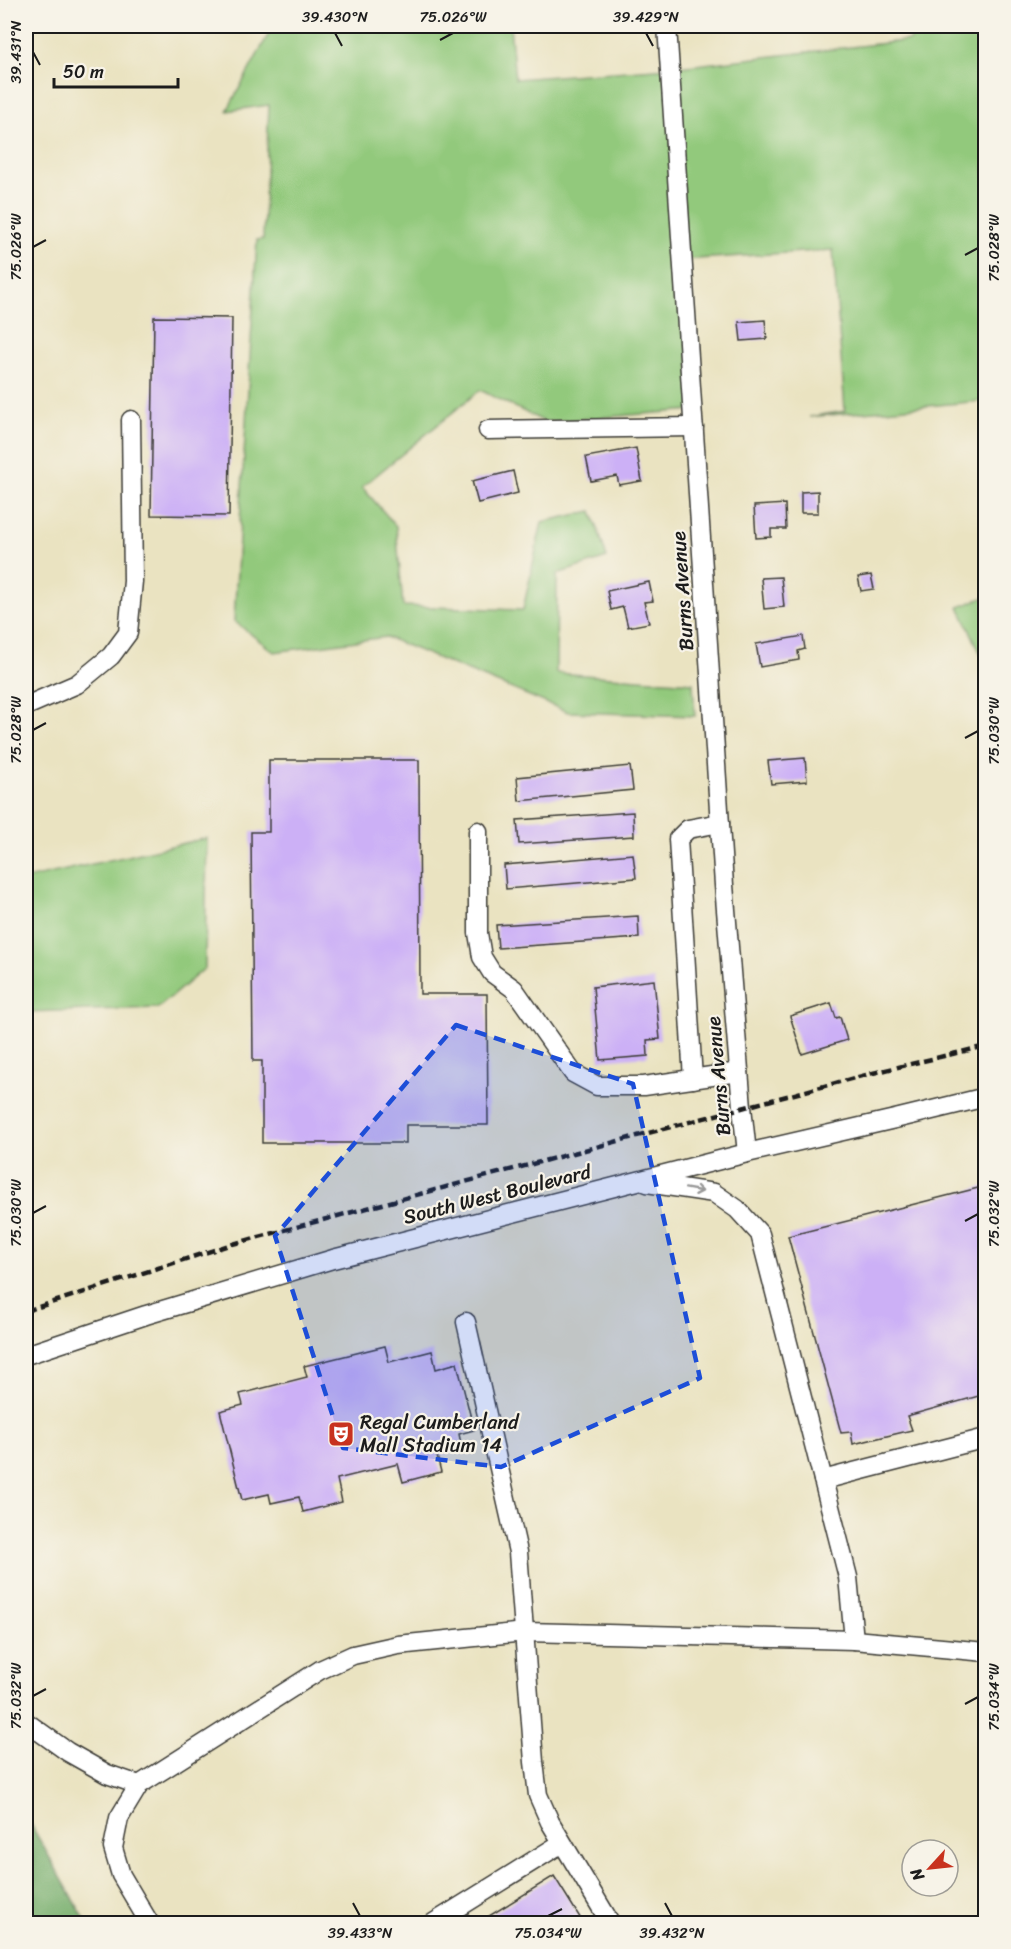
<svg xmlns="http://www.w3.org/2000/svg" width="1011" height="1949" viewBox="0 0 1011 1949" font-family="Sriracha,sans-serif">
  <rect width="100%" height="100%" fill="#f7f3e8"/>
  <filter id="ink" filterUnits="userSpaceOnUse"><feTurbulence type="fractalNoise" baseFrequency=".0167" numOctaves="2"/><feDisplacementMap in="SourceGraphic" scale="12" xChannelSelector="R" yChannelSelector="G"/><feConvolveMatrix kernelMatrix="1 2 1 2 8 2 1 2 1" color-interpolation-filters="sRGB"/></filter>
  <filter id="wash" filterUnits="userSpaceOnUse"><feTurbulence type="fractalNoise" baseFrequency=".008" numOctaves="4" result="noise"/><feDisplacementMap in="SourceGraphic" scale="24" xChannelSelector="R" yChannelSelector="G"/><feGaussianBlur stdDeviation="1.35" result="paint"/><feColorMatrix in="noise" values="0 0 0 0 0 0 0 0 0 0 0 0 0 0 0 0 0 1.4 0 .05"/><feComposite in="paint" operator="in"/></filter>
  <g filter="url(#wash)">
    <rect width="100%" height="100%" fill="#eae3c1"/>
    <!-- green -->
    <g fill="#92c97b" stroke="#57724c" stroke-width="1.5">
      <polygon points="273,26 510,26 515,79 670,68 911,40 911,26 985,26 985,404 981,401 809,417 845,411 833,250 682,260 692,410 545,422 480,390 362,487 396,526 403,606 523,610 542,522 592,511 607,558 557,574 556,673 693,683 695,716 568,712 386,637 274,652 234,621 257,240 263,239 269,105 227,111"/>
      <polygon points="985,597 985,663 959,607"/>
      <polygon points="207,838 205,968 158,1008 26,1012 26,879"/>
    </g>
    <!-- forest -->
    <polygon fill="#75ad6b" stroke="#486444" stroke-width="1.5" points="26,1816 87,1923 26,1923"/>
    <g id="blocks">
      <!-- building -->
      <g fill="#ccb0f6">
        <polygon points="154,317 232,318 229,516 151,515"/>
        <polygon points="765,320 767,339 741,341 739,322"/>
        <polygon points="636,448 642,481 619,485 617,476 591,481 586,457"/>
        <polygon points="513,471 518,493 478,503 472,481"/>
        <polygon points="818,491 818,513 801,513 801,492"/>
        <polygon points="785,504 786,529 771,529 771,537 756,538 754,506"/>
        <polygon points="871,575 874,589 861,591 858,577"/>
        <polygon points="781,577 784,607 764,609 761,578"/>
        <polygon points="649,582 653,601 644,602 649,623 628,627 623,607 611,610 607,591"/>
        <polygon points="803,636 805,649 798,651 799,660 760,667 756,644"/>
        <polygon points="805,758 807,781 771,784 768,761"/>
        <polygon points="269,760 419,760 420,994 487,994 488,1125 406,1125 406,1143 262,1143 262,1061 253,1061 251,832 269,832"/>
        <polygon points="630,766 633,790 519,801 517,777"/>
        <polygon points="633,812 634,836 519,844 517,820"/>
        <polygon points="633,854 636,878 506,889 504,865"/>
        <polygon points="638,916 639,938 498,948 496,925"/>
        <polygon points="654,980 660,1039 647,1040 648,1056 600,1060 593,987"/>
        <polygon points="831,1003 836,1018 840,1017 847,1040 802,1054 790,1016"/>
        <polygon points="986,1186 986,1394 907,1416 912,1430 853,1444 851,1432 841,1433 788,1236"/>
        <polygon points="385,1346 389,1362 432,1351 436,1369 457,1363 474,1430 459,1434 462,1449 437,1456 441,1472 403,1482 398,1464 337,1479 342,1502 303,1512 299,1497 271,1503 269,1494 242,1500 220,1411 243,1405 240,1394 307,1377 304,1366"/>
        <polygon points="554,1876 584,1924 476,1924"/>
      </g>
    </g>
  </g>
  <g filter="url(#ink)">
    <use href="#blocks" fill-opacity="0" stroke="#3b3a35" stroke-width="1.5"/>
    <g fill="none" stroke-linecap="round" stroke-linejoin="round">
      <defs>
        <g id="minor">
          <polyline points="667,26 724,885 742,1107 747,1153"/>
          <polyline points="488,430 694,427"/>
          <polyline points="26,706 77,684 111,656 128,633 133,581 131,420"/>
          <polyline points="478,831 478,933 482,957 492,973 514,989 573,1073 597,1086 644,1086 739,1072"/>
          <polyline points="693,1079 678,839 688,829 720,823"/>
          <polyline points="647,1183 714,1193 737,1209 760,1234 848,1577 854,1640"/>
          <polyline points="466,1322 518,1552 534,1762 538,1795 550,1822 611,1924"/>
          <polyline points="26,1355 146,1315 333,1259 747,1153 895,1119 986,1097"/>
          <polyline points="823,1480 986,1438"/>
          <polyline points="26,1722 68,1752 107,1774 139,1785"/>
          <polyline points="150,1924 121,1875 113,1848 119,1818 139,1785 320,1670 353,1655 398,1645 525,1632 854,1640 986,1652"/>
          <polyline points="432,1924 562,1843"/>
        </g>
      </defs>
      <!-- minor casing -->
      <use href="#minor" stroke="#3b3a35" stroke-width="21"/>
      <!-- minor -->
      <use href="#minor" stroke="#fff" stroke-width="18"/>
      <!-- rail -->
      <polyline stroke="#1c1c1c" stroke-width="4.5" stroke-dasharray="9 4.5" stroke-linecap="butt" points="26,1311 229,1245 873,1073 986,1046"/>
    </g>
    <!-- one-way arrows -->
    <defs><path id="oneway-shaft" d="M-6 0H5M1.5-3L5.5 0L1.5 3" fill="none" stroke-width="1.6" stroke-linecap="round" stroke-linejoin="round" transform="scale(1.5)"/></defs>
    <use stroke="#999" href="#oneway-shaft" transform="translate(694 1190) rotate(10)"/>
  </g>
  <!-- marked area -->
  <path fill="#1d4ed8" fill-opacity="0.2" stroke="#1d4ed8" stroke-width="4.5" stroke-dasharray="12 8" stroke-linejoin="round" d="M456 1025 633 1084 700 1378 501 1467 343 1448 275 1236Z"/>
  <!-- ticks -->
  <path fill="none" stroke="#1c1c1c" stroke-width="2" d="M335 33 342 46M646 33 653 46M440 40 453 33M33 52 40 65M33 247 46 240M965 255 978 248M33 730 46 723M965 738 978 731M33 1213 46 1206M965 1221 978 1214M33 1696 46 1689M965 1704 978 1697M353 1903 360 1916M665 1903 672 1916M548 1916 562 1909"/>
  <!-- icons -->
  <defs>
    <symbol id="theatre-square" viewBox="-11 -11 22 22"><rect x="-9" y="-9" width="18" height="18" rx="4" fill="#c8321e" stroke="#f7f3e8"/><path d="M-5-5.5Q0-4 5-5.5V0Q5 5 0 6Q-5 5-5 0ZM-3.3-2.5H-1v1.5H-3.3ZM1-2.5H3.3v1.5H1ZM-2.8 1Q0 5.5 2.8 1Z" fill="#fff"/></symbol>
  </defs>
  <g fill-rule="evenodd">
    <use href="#theatre-square" x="326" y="1419" width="30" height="30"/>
  </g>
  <g text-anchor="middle" stroke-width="4.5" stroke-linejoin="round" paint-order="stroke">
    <!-- street labels -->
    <g font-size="20" fill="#1c1c1c" stroke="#f7f3e8">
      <text transform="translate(682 591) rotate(-94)" y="7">Burns Avenue</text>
      <text transform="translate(718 1076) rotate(-95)" y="7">Burns Avenue</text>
      <text transform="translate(497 1194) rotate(-14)" y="7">South West Boulevard</text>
    </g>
    <!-- poi labels -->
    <g font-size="20" fill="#1c1c1c" stroke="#f7f3e8" text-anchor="start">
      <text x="360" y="1429">Regal Cumberland<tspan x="360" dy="23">Mall Stadium 14</tspan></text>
    </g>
  </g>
  <!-- margin -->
  <rect width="1011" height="1949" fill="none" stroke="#f7f3e8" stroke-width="66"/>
  <!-- north arrow -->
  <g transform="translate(930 1868) rotate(243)"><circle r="28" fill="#f7f3e8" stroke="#9f9d96" stroke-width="1.5"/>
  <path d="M0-4.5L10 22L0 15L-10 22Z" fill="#c8321e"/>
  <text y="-9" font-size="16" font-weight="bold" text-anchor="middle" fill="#1c1c1c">N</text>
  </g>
  <!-- scale -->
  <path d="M54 78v9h124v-9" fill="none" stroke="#1c1c1c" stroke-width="3"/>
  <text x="63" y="78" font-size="18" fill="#1c1c1c" stroke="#f7f3e8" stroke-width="4.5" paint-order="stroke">50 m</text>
  <rect x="33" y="33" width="945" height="1883" fill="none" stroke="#1c1c1c" stroke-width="2"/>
  <g font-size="15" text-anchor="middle" fill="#1c1c1c">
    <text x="335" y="22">39.430°N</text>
    <text x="453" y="22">75.026°W</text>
    <text x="646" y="22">39.429°N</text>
    <text transform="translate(16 52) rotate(-90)" y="5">39.431°N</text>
    <text transform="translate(16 247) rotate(-90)" y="5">75.026°W</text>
    <text transform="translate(994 248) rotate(-90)" y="5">75.028°W</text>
    <text transform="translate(16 730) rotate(-90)" y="5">75.028°W</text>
    <text transform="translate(994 731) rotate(-90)" y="5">75.030°W</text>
    <text transform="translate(16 1213) rotate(-90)" y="5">75.030°W</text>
    <text transform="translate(994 1214) rotate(-90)" y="5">75.032°W</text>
    <text transform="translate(16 1696) rotate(-90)" y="5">75.032°W</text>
    <text transform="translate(994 1697) rotate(-90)" y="5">75.034°W</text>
    <text x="360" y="1938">39.433°N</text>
    <text x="548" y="1938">75.034°W</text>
    <text x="672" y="1938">39.432°N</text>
  </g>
</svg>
